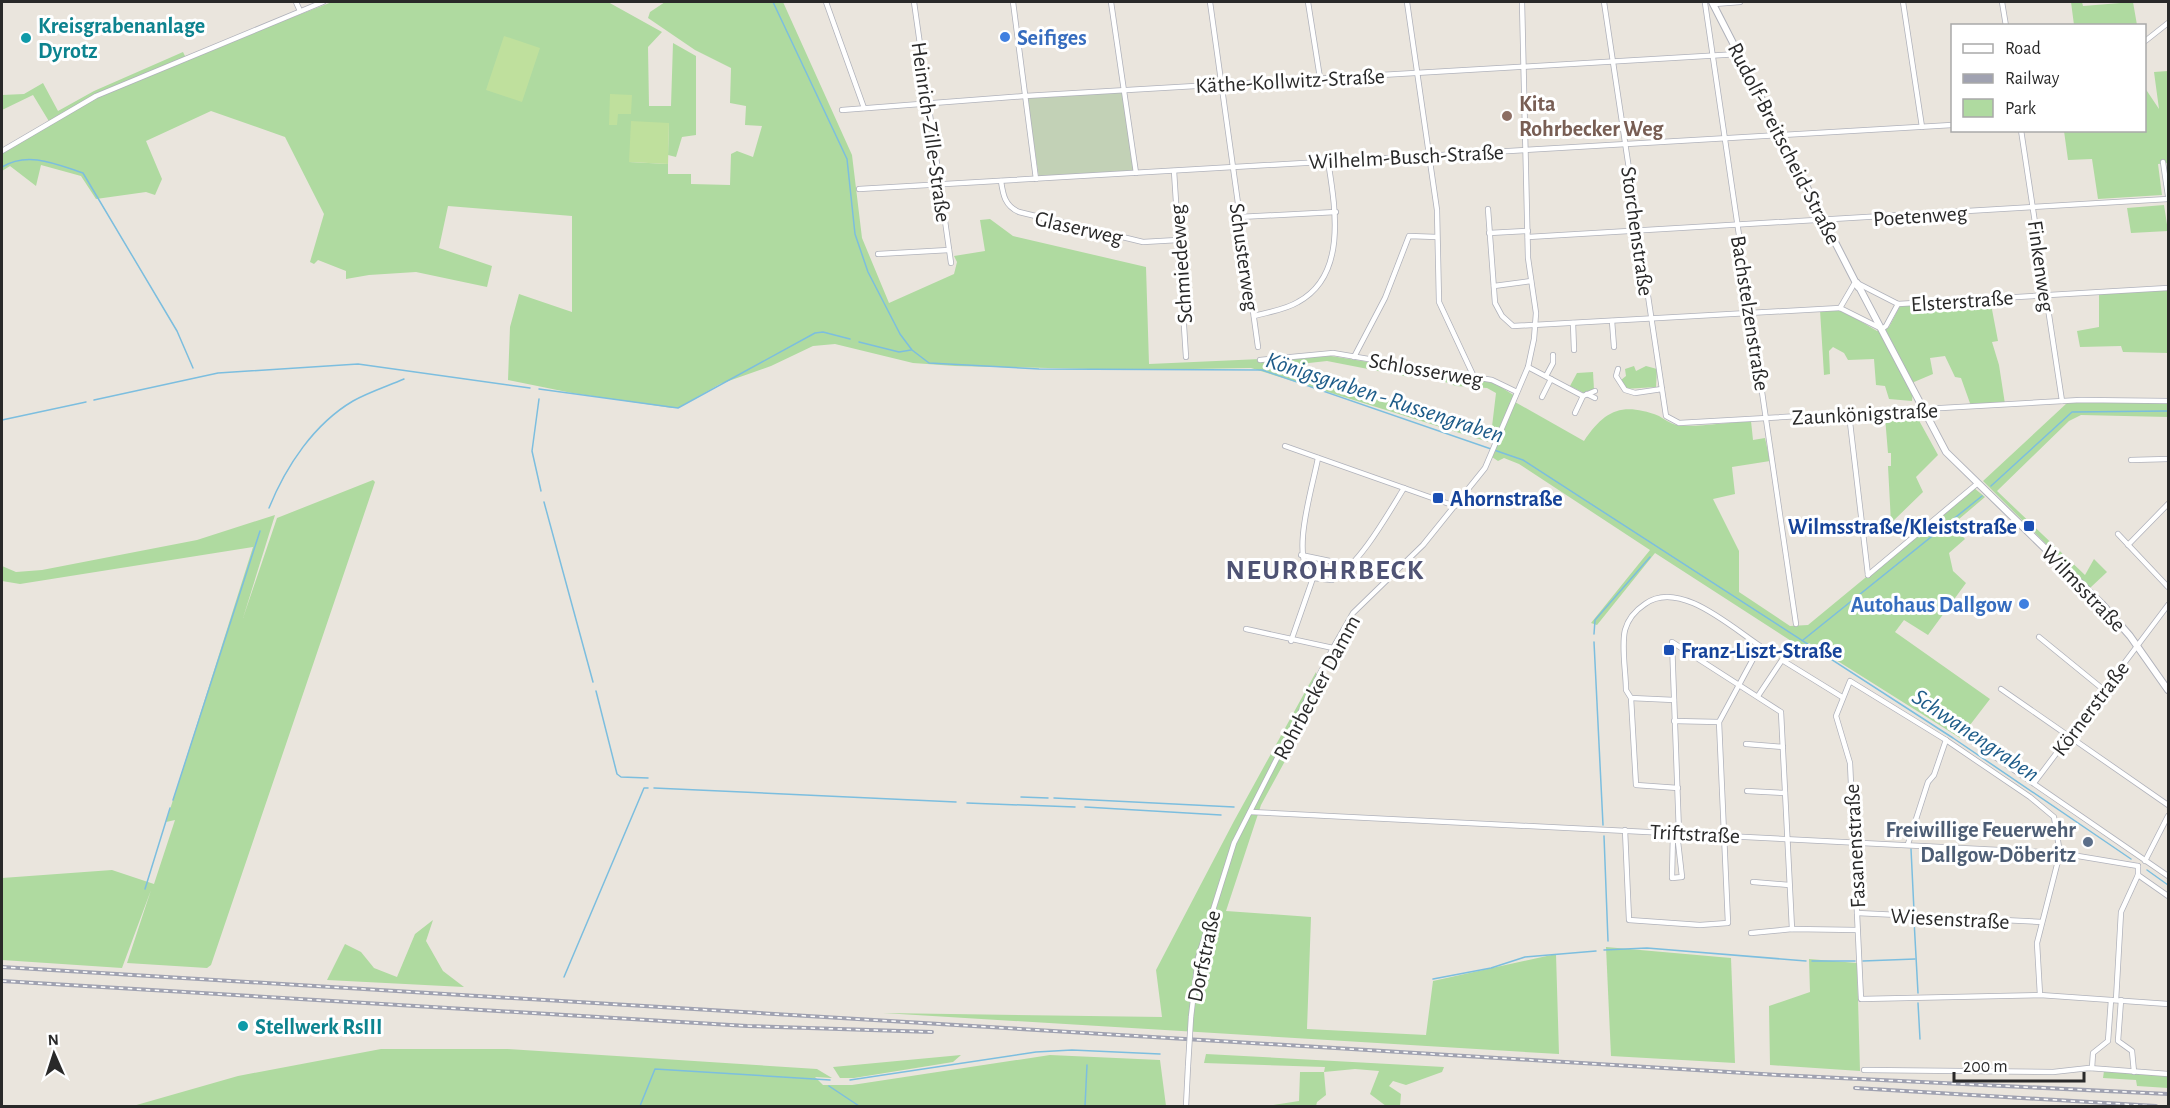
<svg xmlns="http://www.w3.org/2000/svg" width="2170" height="1108" viewBox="0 0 2170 1108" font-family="'Alegreya Sans',sans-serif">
  <rect width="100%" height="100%" fill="#eae5dd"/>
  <!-- green -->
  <g fill="#afdaa0">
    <path d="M332 2H608L662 32 648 47 649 106H671L673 43 696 56V135L682 137 676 157 668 155 669 123 629 162 668 164V174H691V184L730 185 731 154 737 151 753 157 762 126 745 125 746 106 730 103 731 68 695 50 648 18 650 12 665 2H783L852 155 862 238 889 303 954 274 957 262 954 256 985 251 980 220 990 219 1013 236 1146 267 1149 364 1331 356 1493 382 1515 396V402L1584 441C1605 410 1622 402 1659 416 1664 419 1670 423 1676 425 1691 428 1733 422 1751 421L1753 440 1765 438 1770 461 1732 467 1735 494 1713 499 1739 551V592L1790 626 1808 625 1974 488 1985 497 1952 525 1965 539 1949 553 1953 571 1966 583 1928 635 1904 620 1895 632 1990 699 1960 738 1809 643 1802 648 1655 553 1597 625 1591 623 1650 550 1519 464 1504 458 1498 461 1492 457 1497 445 1491 435 1496 393 1487 388 1456 386 1437 379 1409 377 1327 361 1300 364 1492 443 1251 368 1135 370 955 366 913 363 835 344 813 346 771 366 720 384 678 408H672L572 393 508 380 510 327 519 294 572 312V216L448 206 439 248 492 266 487 287 416 272 369 275 346 279V271L318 260 314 264 310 262 324 214 285 137 211 111 146 141 162 179 155 195 146 192 96 199 81 176 41 165 36 186 10 166 2 171V150L50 123 33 95 2 110V95L24 94 43 83 58 111 94 91 183 52 186 58Z"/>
    <polygon points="2071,2 2082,2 2083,6 2133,2 2137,25 2074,25"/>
    <polygon points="2168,71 2168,163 2158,164 2162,195 2098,199 2092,159 2068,160 2064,131 2144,130 2145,88 2159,109 2154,72"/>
    <polygon points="2164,205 2168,231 2131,233 2127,208"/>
    <polygon points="2168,290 2168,353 2123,352 2121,346 2080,347 2077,331 2099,327 2099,293"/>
    <polygon points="1990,299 1998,341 1992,342 1999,365 2005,404 1971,406 1961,378 1955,377 1945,356 1930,358 1933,374 1914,382 1912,401 1889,399 1885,386 1876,385 1874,359 1848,360 1844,353 1833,347 1829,351 1830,374 1824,375 1820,310 1840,309 1877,331 1889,327 1900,306"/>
    <polygon points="1634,366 1636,371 1646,366 1657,369 1656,387 1625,389 1621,380 1626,376 1625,369"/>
    <polygon points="1593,372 1594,390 1584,393 1570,386 1577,373"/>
    <polygon points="2168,402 2168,417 2081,415 2069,421 1997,491 2085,575 2094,559 2107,572 2090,588 1983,481 2067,403"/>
    <polygon points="1916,415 1938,455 1916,477 1923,492 1891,523 1888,466 1891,466 1891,453 1888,453 1885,417"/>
    <polygon points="373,480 375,482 211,965 207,968 127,963 151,890 122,968 2,960 2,878 112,870 154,884 175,820 166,822 253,547 20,584 2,581 2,566 16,572 42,570 197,540 275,515 243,618 277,518"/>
    <polygon points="1316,672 1321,695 1261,805 1226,911 1311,917 1307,1029 1426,1035 1433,981 1556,954 1559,1054 883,1013 1162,1017 1156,970 1234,821"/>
    <polygon points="433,920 426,941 443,971 464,987 327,980 345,944 361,952 374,968 397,977 415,934"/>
    <polygon points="1606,947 1731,958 1735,1063 1611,1056"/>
    <polygon points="1809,959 1857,963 1860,1071 1770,1065 1769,1006 1810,992"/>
    <polygon points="381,1049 508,1049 817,1069 832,1078 815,1077 823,1085 852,1085 1050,1055 1160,1060 1166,1106 133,1106 238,1076"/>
    <polygon points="1206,1054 1444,1067 1442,1072 1406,1085 1393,1081 1389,1086 1401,1094 1400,1106 1386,1106 1370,1094 1379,1071 1355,1069 1324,1072 1326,1095 1317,1102 1316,1106 1266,1106 1299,1101 1300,1072 1324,1072 1325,1067 1204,1063"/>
    <polygon points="961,1055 953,1062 854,1078 840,1078 833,1067"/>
    <polygon points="2104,1071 2168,1076 2168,1088 2137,1086 2136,1080 2103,1078"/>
  </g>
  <!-- cemetery -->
  <polygon fill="#c2d1b6" points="1122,91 1134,173 1039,178 1027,97"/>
  <!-- pitch -->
  <g fill="#bfe09d">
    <polygon points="504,36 540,48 522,102 486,90"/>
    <polygon points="610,94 632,95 631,114 618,114 617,125 609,125"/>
    <polygon points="631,121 669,123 668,164 629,162"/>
  </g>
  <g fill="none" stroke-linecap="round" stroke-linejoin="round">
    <!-- stream -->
    <g stroke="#7cbedf" stroke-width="1.5">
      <polyline points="773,2 847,159 855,234 868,272 900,334 912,350 929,363 1039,369 1262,370 1523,460 1953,738 2131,859"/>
      <path d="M2 167C28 151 56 164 83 173L177 331 193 368"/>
      <polyline points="859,342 899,352 911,350"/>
      <polyline points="539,389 678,408 815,333 823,332 850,339"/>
      <polyline points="539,399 532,451 541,491"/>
      <polyline points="94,400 218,373 358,364 530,388"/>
      <polyline points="2,420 86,402"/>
      <polyline points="1991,486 2072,412 2168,411"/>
      <polyline points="544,502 593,682"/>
      <path d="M269 508C286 466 314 424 353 401 369 392 388 386 404 379"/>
      <polyline points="1594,634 1595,620 1650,557"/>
      <polyline points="1803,640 1982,496"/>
      <polyline points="1594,642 1603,825"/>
      <polyline points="596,691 617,774 621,777 648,778"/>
      <polyline points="654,788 956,802"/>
      <polyline points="1021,797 1048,798"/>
      <polyline points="1054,798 1234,807"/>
      <polyline points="173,800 260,531"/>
      <polyline points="967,803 1075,807"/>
      <polyline points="1085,807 1221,815"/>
      <polyline points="1604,836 1608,941"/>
      <polyline points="1911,849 1914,911"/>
      <polyline points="2147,870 2168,885"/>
      <polyline points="145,889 170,808"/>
      <polyline points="1914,920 1918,993"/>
      <polyline points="1604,950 1647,948 1806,961"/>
      <polyline points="1812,961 1855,961"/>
      <polyline points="1863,961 1915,959"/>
      <polyline points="564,977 644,788 648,788"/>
      <polyline points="1433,979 1491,968 1525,957 1596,951"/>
      <polyline points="1918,1003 1920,1039"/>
      <polyline points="850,1080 1036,1052 1072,1050 1160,1054"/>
      <polyline points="829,1086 859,1106"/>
      <polyline points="640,1106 655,1069 830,1080"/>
      <polyline points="1085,1106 1087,1065"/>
    </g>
    <defs>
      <g id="minor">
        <polyline points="296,2 300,11"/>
        <polyline points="826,2 864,108"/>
        <polyline points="914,2 951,263"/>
        <polyline points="1013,2 1036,179"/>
        <polyline points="1111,2 1136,173"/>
        <polyline points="1210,2 1258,347"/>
        <polyline points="1308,2 1320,78"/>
        <polyline points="1407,2 1437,210 1439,302 1474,377"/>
        <polyline points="1604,2 1666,416 1679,423 2081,400 2168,401"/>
        <polyline points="1903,2 1922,127"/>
        <polyline points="2002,2 2006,26"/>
        <polyline points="1705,3 1796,624"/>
        <polyline points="1714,4 1740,2"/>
        <polyline points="2144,42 2168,23"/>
        <polyline points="842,110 1025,96 1739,54"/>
        <polyline points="2021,130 2062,401"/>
        <polyline points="2,151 96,96 323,2"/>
        <polyline points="2163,162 2168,196"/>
        <polyline points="1174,171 1186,357"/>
        <path d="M1001 181C1003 195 1005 206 1019 212L1143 242 1178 240"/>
        <polyline points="859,189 1952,125"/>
        <polyline points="1488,209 1495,303 1502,316 1513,326 1840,308"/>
        <polyline points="1239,217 1336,212"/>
        <polyline points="1489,233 1528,231"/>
        <polyline points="1528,237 2168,199"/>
        <polyline points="878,254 949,250"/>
        <polyline points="1494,286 1531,281"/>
        <polyline points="1898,304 2168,288"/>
        <polyline points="1840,308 1854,284 1857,283 1898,304"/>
        <polyline points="1840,308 1882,329 1886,326 1898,304"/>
        <path d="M1254 316C1268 312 1285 310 1298 302 1348 275 1335 206 1328 161"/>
        <polyline points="1612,321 1614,347"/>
        <polyline points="1573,323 1574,350"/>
        <polyline points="1354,357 1385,298 1409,236 1437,237"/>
        <polyline points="1260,360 1333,353 1492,380 1517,392"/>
        <polyline points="1528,367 1583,396 1575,413"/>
        <polyline points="1618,369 1616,376 1625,390 1635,393 1662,389"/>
        <polyline points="1546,376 1553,363 1553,355"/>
        <polyline points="1587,394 1595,398"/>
        <polyline points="1583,396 1595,391"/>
        <polyline points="1542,397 1551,379"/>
        <polyline points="1849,414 1868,575"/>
        <polyline points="1285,446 1455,506"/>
        <polyline points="2131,460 2168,459"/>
        <polyline points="2118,534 2168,587"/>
        <polyline points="2128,545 2168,504"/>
        <polyline points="1301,555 1349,565"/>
        <polyline points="1868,575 1978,483"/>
        <path d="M1313 578 1332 580C1359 566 1388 514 1404 488"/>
        <path d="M1313 578C1289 559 1313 486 1318 458"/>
        <polyline points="1246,629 1333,648"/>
        <polyline points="2039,637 2104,690"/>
        <polyline points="1291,641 1313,578"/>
        <polyline points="2001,689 2168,805"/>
        <polyline points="1758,696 1782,660 1842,697"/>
        <polyline points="1631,698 1674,700"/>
        <polyline points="1674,721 1719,722"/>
        <polyline points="1966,737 2168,876"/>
        <polyline points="1746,744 1783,747"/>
        <polyline points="2034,783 2168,605"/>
        <polyline points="1747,791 1785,793"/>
        <polyline points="1250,812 2060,853 2138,866"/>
        <path d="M1625 830 1629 920 1700 925 1728 923 1719 722 1760 646C1731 627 1679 579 1645 604 1636 610 1628 619 1625 630 1621 647 1626 672 1626 690L1631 698 1636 785 1678 788"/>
        <polyline points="1673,832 1672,878 1682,877 1677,833"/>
        <polyline points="1679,833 1672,642 1781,712 1792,929"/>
        <polyline points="1908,844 1928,782 1934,775 1946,740"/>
        <polyline points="2145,861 2168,816"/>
        <polyline points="2138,875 2168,896"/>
        <polyline points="1753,882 1789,885"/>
        <polyline points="1857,913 2042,922"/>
        <polyline points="1751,933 1792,929 1857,930"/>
        <polyline points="2040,995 2037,943 2060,853 2054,817 2030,797 1946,740 1850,681 1836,716 1850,763 1861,999 2040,995 2168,1004"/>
        <polyline points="2116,1000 2121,912 2138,875 2138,866"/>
        <polyline points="2121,1000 2118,1041 2132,1051 2134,1072"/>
        <polyline points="1191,1017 1198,958 1234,843 1333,648 1353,613 1423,545 1485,468 1528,367 1534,339 1536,313 1528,258 1522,2"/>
        <polyline points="2092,1068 2093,1053 2108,1041 2111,1000"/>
        <polyline points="1864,1070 2053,1072 2089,1068 2168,1074"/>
        <polyline points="1186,1106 1188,1066"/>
      </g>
      <g id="tertiary">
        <polyline points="1712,2 1858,287"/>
        <polyline points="1857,283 1946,452 2102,604 2130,636 2168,690"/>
      </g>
    </defs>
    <!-- minor casing -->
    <use href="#minor" stroke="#b0b2bb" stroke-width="6"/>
    <!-- tertiary casing -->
    <use href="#tertiary" stroke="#b0b2bb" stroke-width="8"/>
    <!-- minor -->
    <use href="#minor" stroke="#fff" stroke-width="4.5"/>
    <!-- tertiary -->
    <use href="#tertiary" stroke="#fff" stroke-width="6"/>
    <defs>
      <g id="rail">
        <polyline points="2,967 1778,1075 2168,1094"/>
        <polyline points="2,981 747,1026 932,1032"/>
        <polyline points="1855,1088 2156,1106"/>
      </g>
    </defs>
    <!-- rail casing -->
    <use href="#rail" stroke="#a0a2b1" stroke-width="4"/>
    <!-- rail -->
    <use href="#rail" stroke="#fff" stroke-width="1.5" stroke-dasharray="4.5" stroke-linecap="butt"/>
    <defs>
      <polyline id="minor-bridge" points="1188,1066 1191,1017"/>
    </defs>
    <!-- minor-bridge casing -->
    <use href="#minor-bridge" stroke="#b0b2bb" stroke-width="6" stroke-linecap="butt"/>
    <!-- minor-bridge -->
    <use href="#minor-bridge" stroke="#fff" stroke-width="4.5"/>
  </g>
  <!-- markers -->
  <g fill="#3f7fe0" stroke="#fff" stroke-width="2">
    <circle cx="1005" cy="37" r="6"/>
    <circle cx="2024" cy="604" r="6"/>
  </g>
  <g fill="#0f9aa8" stroke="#fff" stroke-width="2">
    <circle cx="26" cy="38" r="6"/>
    <circle cx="243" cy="1026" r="6"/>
  </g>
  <circle fill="#8d6e63" stroke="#fff" stroke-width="2" cx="1507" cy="116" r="6"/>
  <g fill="#1a4fb4" stroke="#fff" stroke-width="2">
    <rect x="1432" y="492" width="12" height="12" rx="3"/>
    <rect x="2023" y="520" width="12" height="12" rx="3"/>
    <rect x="1663" y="644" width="12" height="12" rx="3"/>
  </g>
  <circle fill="#5c6f8a" stroke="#fff" stroke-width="2" cx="2088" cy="842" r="6"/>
  <g text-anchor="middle" stroke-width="6" stroke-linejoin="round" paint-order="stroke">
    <!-- culture labels -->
    <g font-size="22" font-weight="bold" fill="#0d838f" stroke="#fff" text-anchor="start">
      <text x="38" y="33">Kreisgrabenanlage<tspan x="38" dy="25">Dyrotz</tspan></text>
      <text x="255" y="1034">Stellwerk RsIII</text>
    </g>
    <!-- shop labels -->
    <g font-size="22" font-weight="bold" fill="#366cbe" stroke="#fff" text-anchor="start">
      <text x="1017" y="45">Seifiges</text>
      <text x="2012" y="612" text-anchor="end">Autohaus Dallgow</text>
    </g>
    <!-- street labels -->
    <g font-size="22" fill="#292929" stroke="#fff">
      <text transform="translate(1290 80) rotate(-3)" y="8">Käthe-Kollwitz-Straße</text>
      <text transform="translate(932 132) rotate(82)" y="8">Heinrich-Zille-Straße</text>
      <text transform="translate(1785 143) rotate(63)" y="8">Rudolf-Breitscheid-Straße</text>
      <text transform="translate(1406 156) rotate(-3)" y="8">Wilhelm-Busch-Straße</text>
      <text transform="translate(1920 215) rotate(-4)" y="8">Poetenweg</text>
      <text transform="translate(1079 227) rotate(13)" y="8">Glaserweg</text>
      <text transform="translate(1638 231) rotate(82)" y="8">Storchenstraße</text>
      <text transform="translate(1245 257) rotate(82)" y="8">Schusterweg</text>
      <text transform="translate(1180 264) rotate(-94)" y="8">Schmiedeweg</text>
      <text transform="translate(2042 266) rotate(82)" y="8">Finkenweg</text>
      <text transform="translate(1962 300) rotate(-4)" y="8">Elsterstraße</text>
      <text transform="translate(1751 313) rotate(81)" y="8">Bachstelzenstraße</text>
      <text transform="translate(1426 369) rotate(10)" y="8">Schlosserweg</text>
      <text transform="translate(1865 413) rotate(-3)" y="8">Zaunkönigstraße</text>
      <text transform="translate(2084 588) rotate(46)" y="8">Wilmsstraße</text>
      <text transform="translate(1316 687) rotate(-62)" y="8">Rohrbecker Damm</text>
      <text transform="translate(2090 708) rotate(-53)" y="8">Körnerstraße</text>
      <text transform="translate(1695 833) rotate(3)" y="8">Triftstraße</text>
      <text transform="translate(1854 846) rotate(-93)" y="8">Fasanenstraße</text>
      <text transform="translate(1950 918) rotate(3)" y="8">Wiesenstraße</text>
      <text transform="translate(1203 956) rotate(-78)" y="8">Dorfstraße</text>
    </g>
    <!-- education labels -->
    <g font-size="22" font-weight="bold" fill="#785e54" stroke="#fff" text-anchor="start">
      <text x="1519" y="111">Kita<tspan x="1519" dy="25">Rohrbecker Weg</tspan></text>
    </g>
    <!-- transit labels -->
    <g font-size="22" font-weight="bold" fill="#164399" stroke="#fff" text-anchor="start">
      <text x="1450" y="506">Ahornstraße</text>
      <text x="2017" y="534" text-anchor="end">Wilmsstraße/Kleiststraße</text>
      <text x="1681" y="658">Franz-Liszt-Straße</text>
    </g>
    <!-- service labels -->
    <g font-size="22" font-weight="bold" fill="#4e5e75" stroke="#fff" text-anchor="end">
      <text x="2076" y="837">Freiwillige Feuerwehr<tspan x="2076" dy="25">Dallgow-Döberitz</tspan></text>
    </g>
    <!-- water labels -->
    <g font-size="24" font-style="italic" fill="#1e5c89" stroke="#fff">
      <text transform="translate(1385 397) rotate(18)" y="8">Königsgraben - Russengraben</text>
      <text transform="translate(1976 735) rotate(34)" y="8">Schwanengraben</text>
    </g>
    <!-- district labels -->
    <g font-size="28" font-weight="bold" letter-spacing="1.5" fill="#4f5374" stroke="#fff">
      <text x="1325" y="579">NEUROHRBECK</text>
    </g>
  </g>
  <!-- border -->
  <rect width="2170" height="1108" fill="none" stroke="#292929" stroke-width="6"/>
  <!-- legend -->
  <rect x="1951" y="24" width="195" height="108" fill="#ffffff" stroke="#a9a9a9" stroke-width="1.5"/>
  <rect x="1963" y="44" width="30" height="9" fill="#ffffff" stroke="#a9a9a9" stroke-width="1.5"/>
  <text x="2005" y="54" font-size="18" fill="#292929">Road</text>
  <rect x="1963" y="74" width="30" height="9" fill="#a0a2b1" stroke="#a9a9a9" stroke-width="1.5"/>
  <text x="2005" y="84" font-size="18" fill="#292929">Railway</text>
  <rect x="1963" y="99" width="30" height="18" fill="#afdaa0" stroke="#a9a9a9" stroke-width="1.5"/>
  <text x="2005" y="114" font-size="18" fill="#292929">Park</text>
  <!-- north arrow -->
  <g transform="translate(54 1054) rotate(357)" stroke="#ffffff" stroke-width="4.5" paint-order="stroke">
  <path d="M0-4.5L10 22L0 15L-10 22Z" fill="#292929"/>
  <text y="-9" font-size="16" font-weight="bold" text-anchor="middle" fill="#292929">N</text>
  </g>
  <!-- scale -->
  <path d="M1954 1072v9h130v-9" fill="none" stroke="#292929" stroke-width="3"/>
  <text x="1963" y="1072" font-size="18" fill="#292929" stroke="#ffffff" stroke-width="4.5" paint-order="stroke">200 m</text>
</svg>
